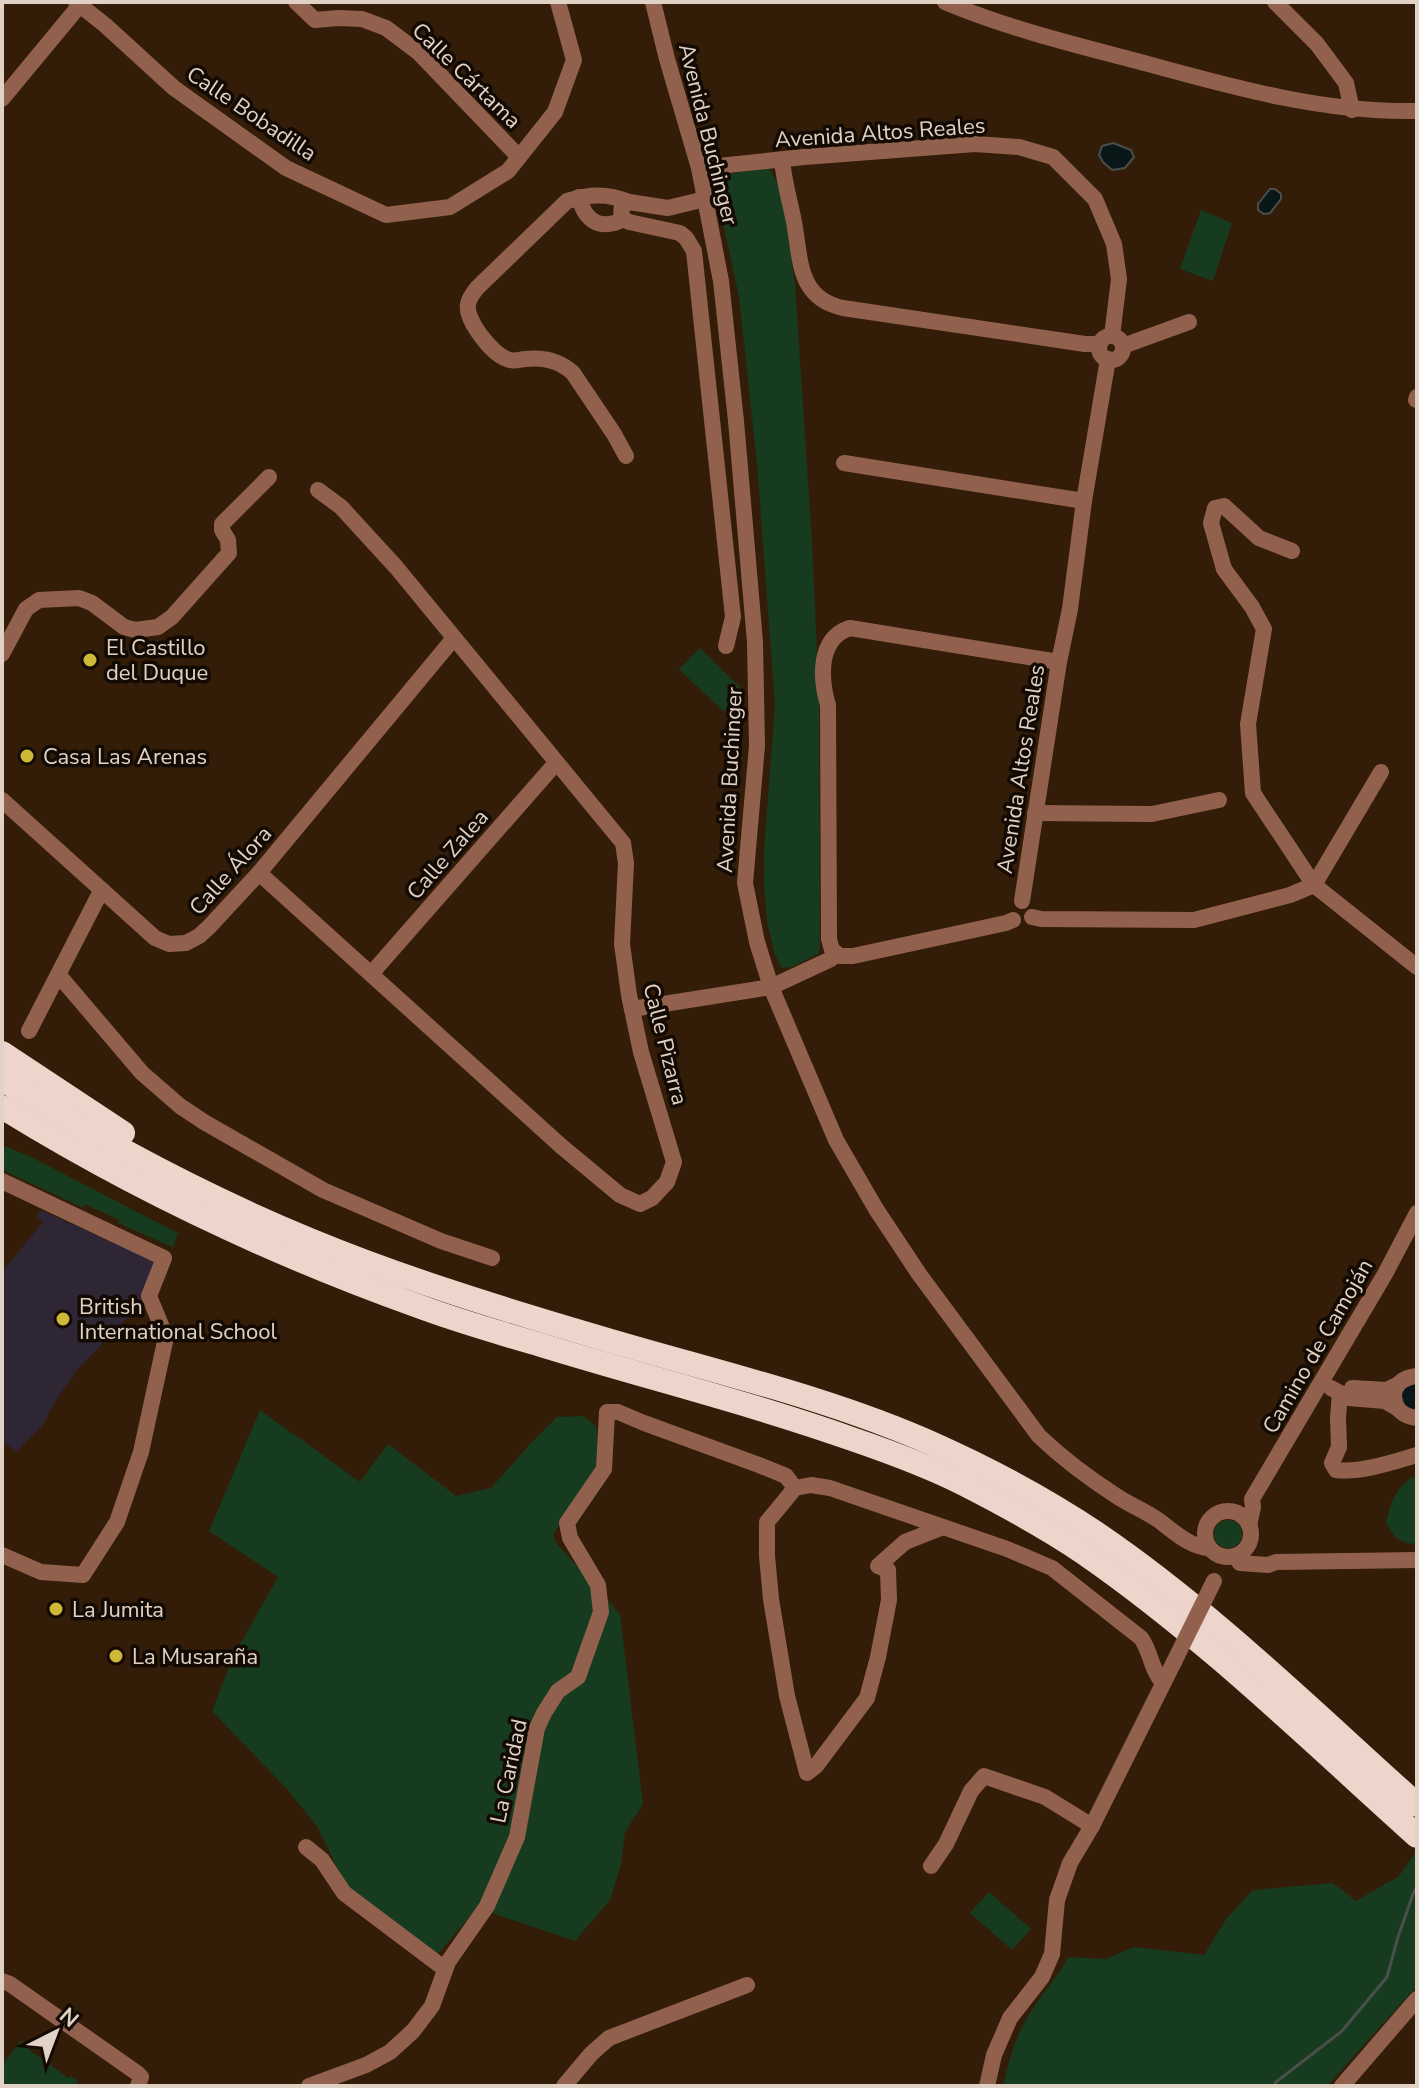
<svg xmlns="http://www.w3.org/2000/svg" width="1419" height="2088" viewBox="0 0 1419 2088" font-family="'Nunito Sans',sans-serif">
  <rect width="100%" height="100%" fill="#331d08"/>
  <!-- education -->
  <polygon fill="#2e2635" points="41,1210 96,1235 149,1252 155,1257 144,1300 77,1370 55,1401 43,1425 20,1448 18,1452 2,1442 2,1272 43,1222 36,1217"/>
  <!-- green -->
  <g fill="#173b1e">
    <path d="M769 168C790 199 789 247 795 284L812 542 819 699 820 945 818 954 792 967 782 968 775 955 767 921 764 885V849L775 705 757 464 739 297 713 176Z"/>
    <polygon points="1201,210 1232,223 1213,281 1180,269"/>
    <polygon points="700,648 744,691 724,712 679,669"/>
    <polygon points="2,1145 31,1157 178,1233 173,1247 118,1223 119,1220 85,1204 84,1208 2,1170"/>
    <polygon points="260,1410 360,1482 388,1444 456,1496 491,1488 531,1443 557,1417 583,1416 596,1426 599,1447 599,1470 582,1491 553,1535 557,1544 620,1614 643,1804 625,1832 621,1864 610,1900 575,1941 477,1908 438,1954 346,1886 318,1828 287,1789 212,1711 233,1657 278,1577 209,1531"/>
    <path d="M1417 1474V1544C1398 1543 1394 1538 1386 1522 1393 1498 1395 1488 1417 1474Z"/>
    <circle cx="1228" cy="1534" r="14"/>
    <path d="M1417 1850V1986L1327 2086H1003C1008 2063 1014 2041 1026 2020 1038 1998 1056 1979 1069 1957L1106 1959 1134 1947 1204 1955 1227 1918 1253 1890 1333 1883 1356 1901 1399 1876Z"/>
    <polygon points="989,1892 1031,1929 1012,1950 970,1913"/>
    <polygon points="21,2040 27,2044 26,2047 68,2078 71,2076 78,2081 74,2086 2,2086 2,2066"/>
  </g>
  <!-- water -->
  <g fill="#0a1718" stroke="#4a4f4c" stroke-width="2">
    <polygon points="1113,143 1131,150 1134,157 1125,168 1112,170 1103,162 1099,155 1102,146"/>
    <polygon points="1270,189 1275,189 1281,194 1281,199 1270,213 1264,214 1258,210 1258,204"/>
    <polygon points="1417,1382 1417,1412 1405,1410 1400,1392 1402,1388"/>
  </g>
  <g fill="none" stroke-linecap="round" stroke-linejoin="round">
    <!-- stream -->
    <polyline stroke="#4a4f4c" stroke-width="3" points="1274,2086 1276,2082 1342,2031 1387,1977 1398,1937 1413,1894 1417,1887"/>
    <!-- minor -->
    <g stroke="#92614e" stroke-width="16">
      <polyline points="76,2 105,25 174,88 286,168 386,215 450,207 508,171 555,112 574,60 558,2"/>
      <polyline points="296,2 315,20 338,18 362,19 386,28 418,52 519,157"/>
      <path d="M653 2 667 59 699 168 721 281 736 421 755 642 757 746 745 883 757 942 771 987 836 1140 876 1209 919 1274 1039 1436C1063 1459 1090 1479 1118 1497 1132 1506 1148 1512 1161 1522 1175 1533 1191 1547 1209 1548"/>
      <path d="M945 2C1007 28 1072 44 1137 61 1228 86 1322 113 1417 111"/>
      <polyline points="1275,2 1317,44 1346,83 1352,110"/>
      <polyline points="2,99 80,5"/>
      <path d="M782 160C784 182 790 201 794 222 801 259 797 298 843 308L1085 344H1100"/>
      <polyline points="699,168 804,157 975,144 1019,147 1053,157 1095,199 1114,244 1119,279 1112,336"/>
      <path d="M579 197C585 222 601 231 624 219"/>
      <path d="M705 199 668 208 629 202 622 207C620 214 622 219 629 222L680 233 686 238 694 251 733 617 726 646"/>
      <circle cx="1111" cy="348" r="12"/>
      <polyline points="1123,346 1189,322"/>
      <polyline points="1416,400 1417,397"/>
      <path d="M626 456 614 434 573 373C560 361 543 357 525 359 518 360 513 362 507 359 492 354 465 320 468 304 469 298 473 293 477 288L567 201C590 194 607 193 629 202"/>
      <polyline points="844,463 1084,501"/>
      <polyline points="1292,551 1259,538 1224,506 1215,508 1211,523 1224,569 1252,607 1264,629 1248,724 1253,793 1314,885 1417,967"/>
      <polyline points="2,654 26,609 39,600 79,598 92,603 124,627 135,630 158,627 172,617 229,553 228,540 222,530 222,524 269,477"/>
      <polyline points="2,800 155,938 169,944 186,943 199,936 209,927 259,873 454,638"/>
      <polyline points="1035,813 1152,814 1219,800"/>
      <polyline points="259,873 561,1146 620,1195 640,1204 652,1198 667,1182 674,1162 641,1052 629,995 622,944 626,863 623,843 396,567 341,507 318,490"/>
      <polyline points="1022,901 1059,662 1070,609 1084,501 1108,359"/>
      <polyline points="1032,917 1041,919 1194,920 1290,895 1314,885 1381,772"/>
      <path d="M1013 920 1006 923 853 956H840L832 950 829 939 828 705C820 678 818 638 850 628L1059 662"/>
      <polyline points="371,974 556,763"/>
      <polyline points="57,977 62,979 142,1073 180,1106 204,1122 323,1190 441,1241 492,1258"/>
      <polyline points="632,1009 771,987 831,959 836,953"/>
      <polyline points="29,1031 98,897 103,891"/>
      <polyline points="2,1181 164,1258 149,1296 166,1337 141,1452 117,1522 83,1575 41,1572 2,1555"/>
      <path d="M1417 1376C1386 1378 1386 1415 1417 1418"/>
      <polyline points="1331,1388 1349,1398 1385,1401 1397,1408"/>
      <polyline points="1352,1388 1387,1390 1397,1385"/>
      <path d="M1340 1393 1338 1418 1339 1447 1332 1463 1336 1470C1361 1473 1393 1462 1417 1455"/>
      <circle cx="1228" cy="1534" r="23"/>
      <polyline points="1249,1525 1253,1507 1252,1499 1385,1274 1417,1213"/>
      <path d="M943 1527 905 1542 878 1566 888 1570 889 1600 878 1657 867 1698 816 1766 807 1773 787 1696 771 1599 767 1556V1522L795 1488 811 1485 830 1488 1007 1549 1052 1568 1141 1638C1151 1652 1151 1670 1163 1683"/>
      <polyline points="1235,1556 1240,1563 1268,1565 1276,1562 1417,1560"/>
      <polyline points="306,1847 322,1860 344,1893 445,1969"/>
      <polyline points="931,1866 946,1844 971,1791 984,1776 1045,1797 1092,1826"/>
      <polyline points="2,1981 10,1984 137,2073 141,2077 138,2086"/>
      <polyline points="309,2086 366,2065 390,2052 413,2031 432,2006 448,1962 487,1906 517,1837 537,1728 544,1713 558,1691 578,1677 601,1612 598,1585 570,1538 567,1523 604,1469 607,1412 618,1412 644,1423 759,1465 786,1476 795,1488"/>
      <polyline points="564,2086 591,2054 609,2038 747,1985"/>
      <polyline points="987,2086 994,2055 1010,2018 1042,1977 1052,1954 1057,1900 1070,1863 1092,1826 1174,1662"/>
      <polyline points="1342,2086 1417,1999"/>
    </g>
    <!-- highway -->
    <g stroke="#eed5cb" stroke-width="24">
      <polyline points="2,1053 123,1133"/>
      <path d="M2 1079C100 1141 203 1196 310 1240 402 1278 499 1308 594 1336 707 1370 825 1396 933 1444 989 1469 1045 1499 1096 1533 1211 1611 1314 1713 1417 1805"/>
      <path d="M2 1107C133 1188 273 1254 418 1306 458 1321 500 1333 541 1345 645 1377 750 1403 852 1439 890 1452 928 1466 964 1484 1005 1505 1046 1527 1084 1553 1204 1636 1309 1739 1417 1836"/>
    </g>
    <!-- minor-bridge -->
    <polyline stroke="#92614e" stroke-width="16" points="1174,1662 1214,1581"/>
  </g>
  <!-- markers -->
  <g fill="#ceb837" stroke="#130a03" stroke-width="3">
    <circle cx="90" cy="660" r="8"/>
    <circle cx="27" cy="756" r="8"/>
    <circle cx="63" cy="1319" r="8"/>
    <circle cx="56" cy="1609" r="8"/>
    <circle cx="116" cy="1656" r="8"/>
  </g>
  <g text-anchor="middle" stroke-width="7" stroke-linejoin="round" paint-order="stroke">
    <!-- street labels -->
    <g font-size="22" fill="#e1d2c6" stroke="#130a03">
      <text transform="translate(467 75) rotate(44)" y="8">Calle Cártama</text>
      <text transform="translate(252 113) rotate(34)" y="8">Calle Bobadilla</text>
      <text transform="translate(880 132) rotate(-4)" y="8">Avenida Altos Reales</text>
      <text transform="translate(709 134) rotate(76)" y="8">Avenida Buchinger</text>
      <text transform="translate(1020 769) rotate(-81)" y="8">Avenida Altos Reales</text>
      <text transform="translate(729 780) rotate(-87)" y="8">Avenida Buchinger</text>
      <text transform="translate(447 854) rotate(-49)" y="8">Calle Zalea</text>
      <text transform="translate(230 870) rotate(-48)" y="8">Calle Álora</text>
      <text transform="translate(666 1044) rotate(76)" y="8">Calle Pizarra</text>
      <text transform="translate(1317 1346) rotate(-60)" y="8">Camino de Camoján</text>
      <text transform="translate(508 1771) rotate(-78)" y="8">La Caridad</text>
    </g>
    <!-- poi labels -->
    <g font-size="22" fill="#e1d2c6" stroke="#130a03" text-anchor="start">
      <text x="106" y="655">El Castillo<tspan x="106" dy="25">del Duque</tspan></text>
      <text x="43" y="764">Casa Las Arenas</text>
      <text x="79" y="1314">British<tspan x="79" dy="25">International School</tspan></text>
      <text x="72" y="1617">La Jumita</text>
      <text x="132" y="1664">La Musaraña</text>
    </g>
  </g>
  <!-- border -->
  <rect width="1419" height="2088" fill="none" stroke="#e1d2c6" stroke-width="8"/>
  <!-- north arrow -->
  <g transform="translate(56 2032) rotate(42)" stroke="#130a03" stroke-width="6" paint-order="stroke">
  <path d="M0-6L14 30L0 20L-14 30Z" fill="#e1d2c6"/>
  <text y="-12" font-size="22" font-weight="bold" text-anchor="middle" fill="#e1d2c6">N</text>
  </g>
</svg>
